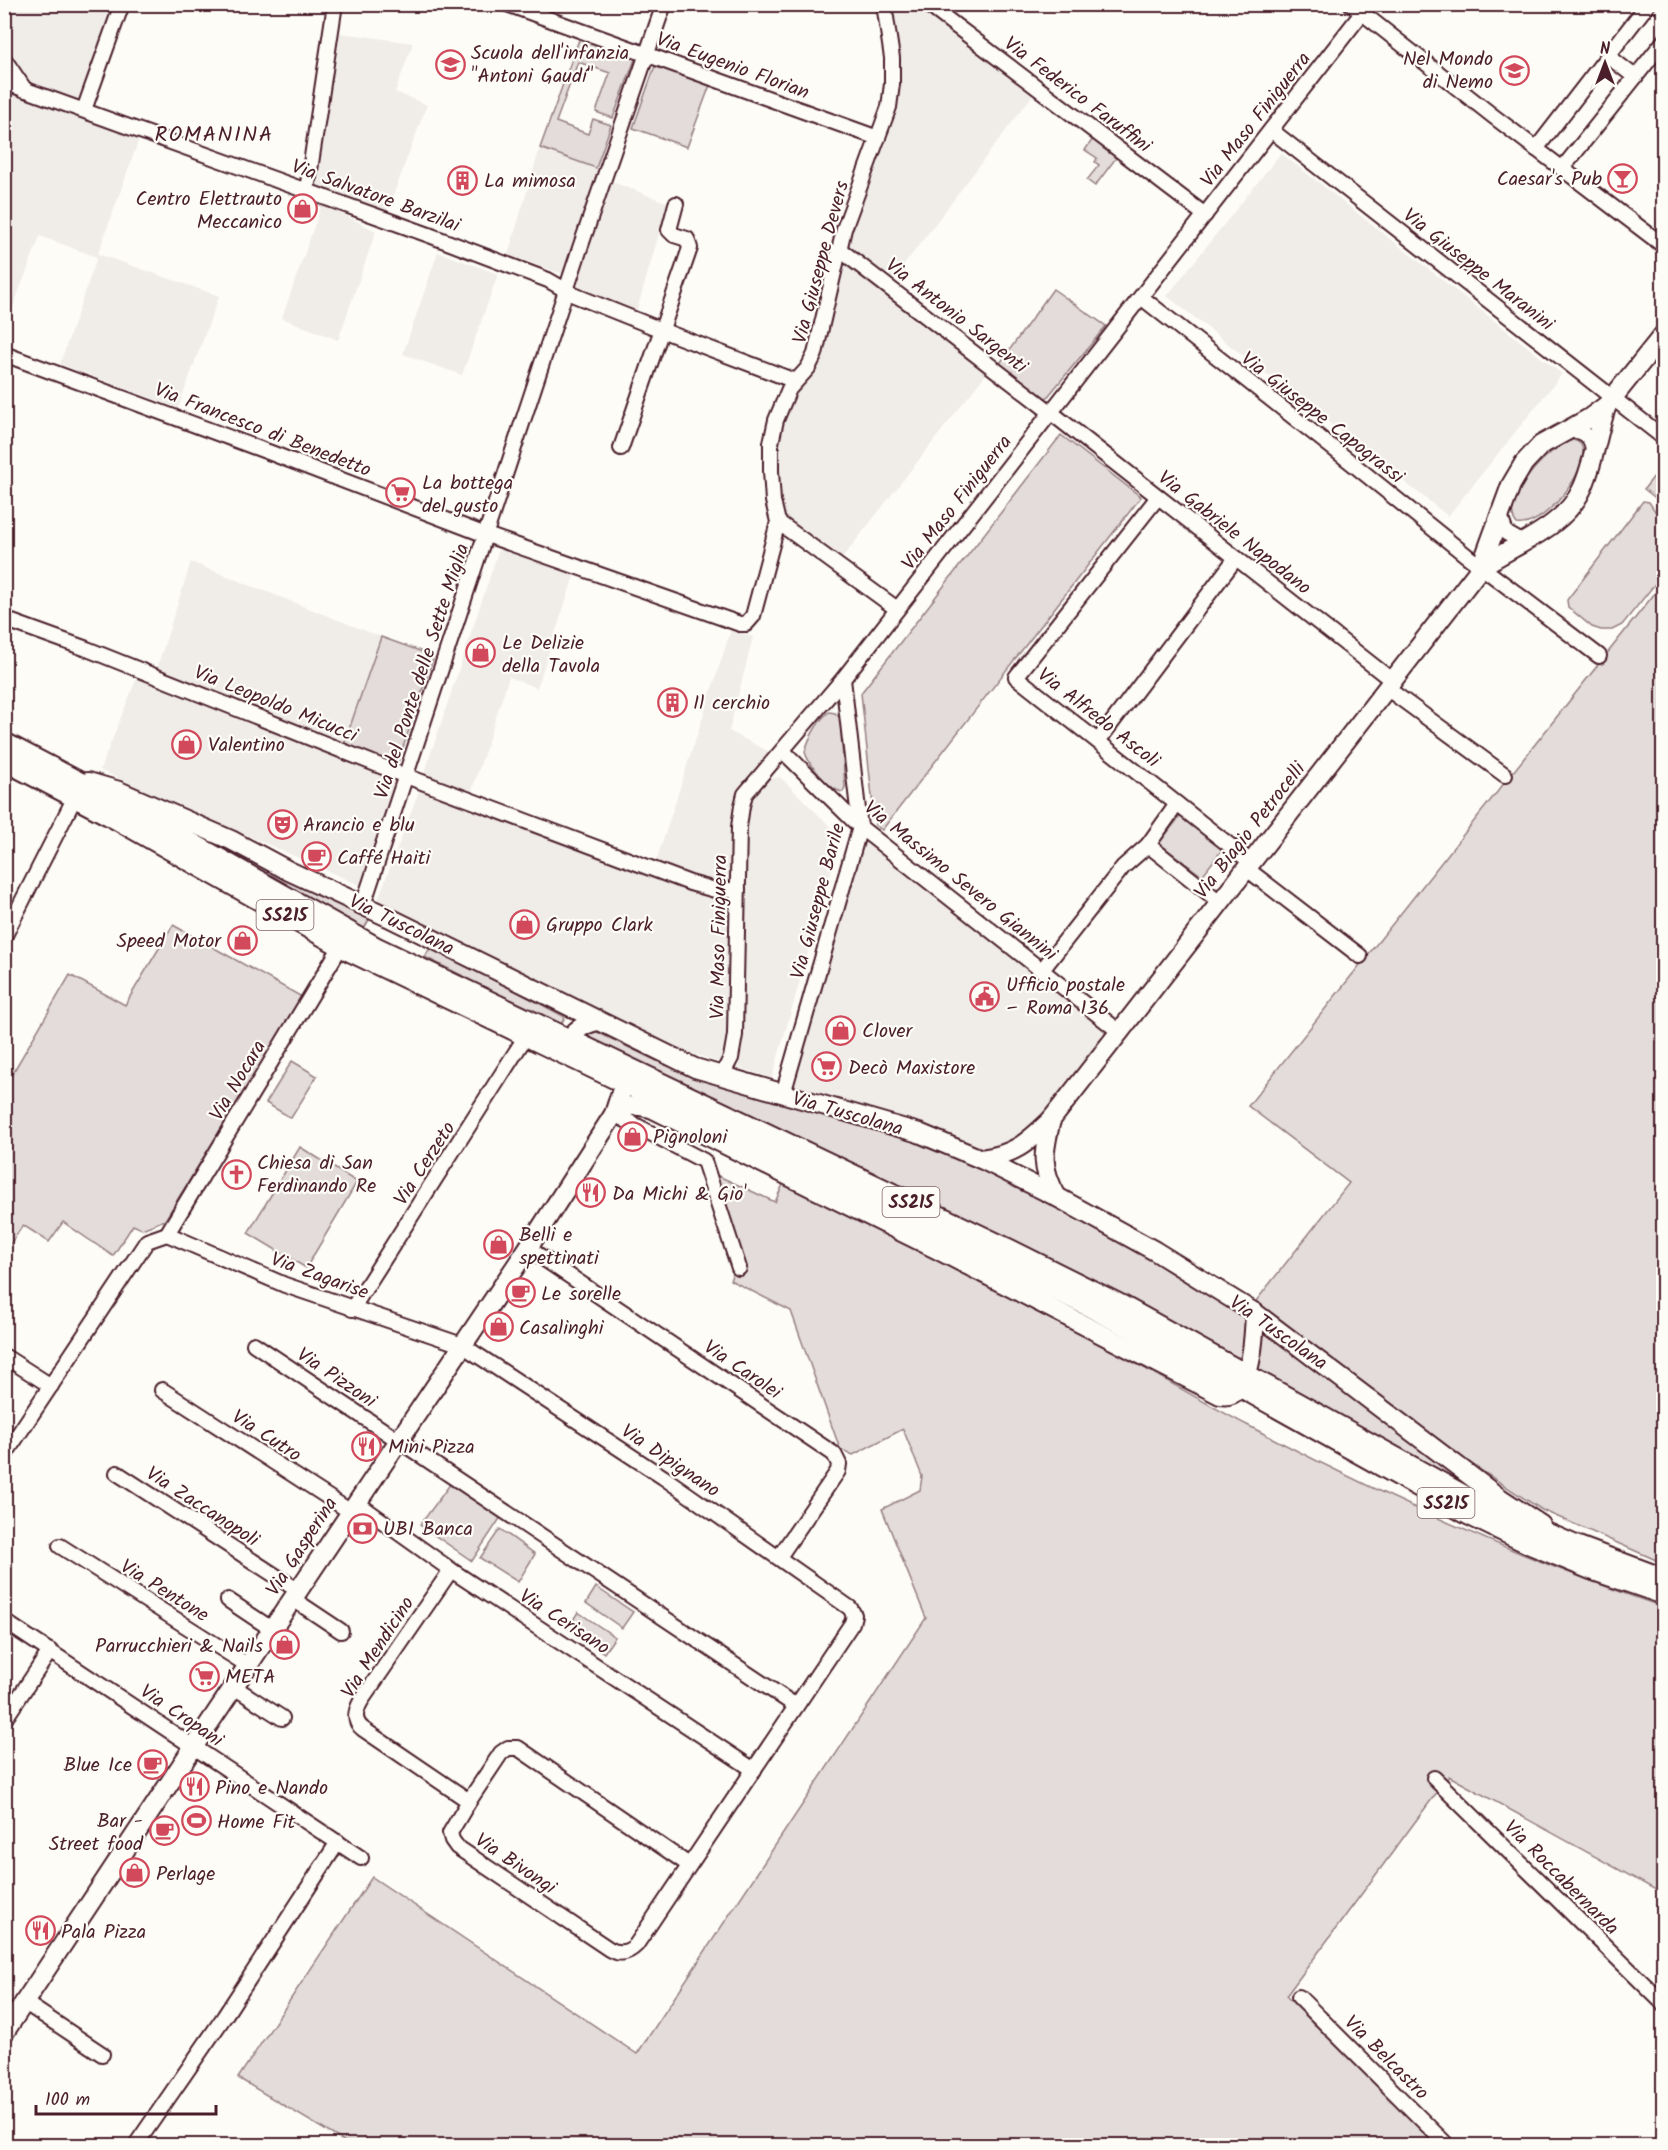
<svg xmlns="http://www.w3.org/2000/svg" width="1668" height="2150" viewBox="0 0 1668 2150" font-family="Kalam,sans-serif">
  <rect width="100%" height="100%" fill="#fdfcf7"/>
  <filter id="ink" filterUnits="userSpaceOnUse"><feTurbulence type="fractalNoise" baseFrequency=".0167" numOctaves="2"/><feDisplacementMap in="SourceGraphic" scale="12" xChannelSelector="R" yChannelSelector="G"/><feConvolveMatrix kernelMatrix="1 2 1 2 8 2 1 2 1" color-interpolation-filters="sRGB"/></filter>
  <g filter="url(#ink)">
    <!-- built -->
    <g fill="#f0ece8">
      <polygon points="122,4 127,10 94,106 30,84 5,46 5,5"/>
      <polygon points="890,5 921,5 1035,92 891,282 846,245 861,201 888,138 898,89 896,38"/>
      <polygon points="340,33 413,43 395,92 427,105 386,214 314,185"/>
      <polygon points="5,89 139,139 98,254 219,296 178,408 60,364 97,257 40,236 5,328"/>
      <polygon points="540,148 601,171 563,274 508,255"/>
      <polygon points="1281,153 1562,374 1448,516 1167,296"/>
      <polygon points="610,181 668,203 636,313 576,286"/>
      <polygon points="322,204 376,231 338,340 282,318"/>
      <polygon points="438,252 498,274 462,375 403,354"/>
      <polygon points="849,262 989,370 840,561 782,514 776,452 780,424 789,401 807,381 826,340 841,268"/>
      <polygon points="500,546 575,573 537,688 509,677 471,793 424,774"/>
      <polygon points="191,562 381,637 344,744 157,668"/>
      <polygon points="731,630 753,637 729,731 773,754 736,792 734,885 711,882 656,862"/>
      <polygon points="138,675 400,779 364,887 100,770"/>
      <polygon points="780,777 841,837 772,1078 734,1066 740,1048 743,858 747,815 755,790 767,779"/>
      <polygon points="420,788 732,896 729,1050 722,1063 690,1053 376,905"/>
      <polygon points="865,838 1112,1035 1041,1123 1010,1145 985,1150 971,1149 791,1090 860,844"/>
    </g>
    <!-- green -->
    <g fill="#e3dcda" stroke="#967e82" stroke-width="1.5">
      <polygon points="581,34 637,54 613,118 596,112 610,73 578,62 556,122 588,134 593,119 611,125 596,168 540,148"/>
      <polygon points="655,66 710,85 687,147 633,128"/>
      <polygon points="1095,136 1119,154 1095,186 1087,180 1099,165 1095,162 1097,158 1085,150"/>
      <polygon points="1053,289 1106,326 1045,400 998,366"/>
      <polygon points="1061,435 1141,497 882,830 875,825 861,693"/>
      <path d="M1573 440C1606 446 1550 529 1517 524 1497 502 1549 445 1573 440Z"/>
      <polygon points="1663,465 1663,504 1644,489"/>
      <polygon points="1643,501 1649,502 1655,511 1663,516 1663,574 1622,625 1612,630 1601,630 1592,627 1568,607 1567,600"/>
      <polygon points="1663,583 1663,1563 1542,1510 1473,1465 1256,1301 1349,1183 1248,1106"/>
      <polygon points="381,637 434,656 397,765 344,744"/>
      <path d="M829 712 835 713 840 718 845 787 843 792C830 791 808 764 805 752 808 739 819 719 829 712Z"/>
      <polygon points="1182,814 1225,846 1202,876 1159,843"/>
      <polygon points="243,858 370,918 362,932 237,859"/>
      <polygon points="173,925 302,997 165,1220 142,1229 133,1225 113,1256 63,1222 49,1242 23,1225 5,1252 5,1086 70,975 125,1005"/>
      <polygon points="431,946 565,1017 559,1028 487,992 465,977 425,957"/>
      <path d="M590 1030 597 1032 663 1064 690 1074 938 1147C1045 1193 1144 1254 1243 1315L1247 1323 1244 1356 1232 1359 580 1039Z"/>
      <polygon points="292,1061 317,1076 291,1118 266,1103"/>
      <polygon points="300,1147 357,1182 306,1268 248,1233"/>
      <path d="M714 1174 775 1202 784 1182C896 1240 1009 1296 1120 1355 1164 1378 1206 1404 1249 1426 1382 1496 1522 1559 1663 1607V1894L1449 1776 1286 1996 1436 2145H350L238 2078 372 1877 637 2054 926 1618 882 1509 920 1490 922 1476 903 1429 853 1455 840 1449 791 1311 730 1280 740 1258Z"/>
      <polygon points="1262,1327 1493,1500 1288,1391 1257,1369"/>
      <polygon points="451,1483 501,1517 472,1561 420,1525"/>
      <polygon points="500,1529 535,1554 518,1582 480,1558"/>
      <polygon points="596,1587 633,1612 622,1628 586,1603"/>
      <polygon points="578,1612 615,1637 604,1653 568,1628"/>
    </g>
    <g fill="none" stroke-linecap="round" stroke-linejoin="round">
      <defs>
        <g id="street">
          <polyline points="507,4 878,138"/>
          <polyline points="927,4 1205,215"/>
          <polyline points="1351,4 1493,116 1664,246"/>
          <polyline points="1608,56 1635,77"/>
          <polyline points="4,59 25,90"/>
          <polyline points="4,82 429,235 548,280 574,295 674,335 795,381"/>
          <polyline points="84,110 122,4"/>
          <polyline points="1271,130 1664,438"/>
          <polyline points="1536,149 1648,4"/>
          <polyline points="1562,169 1664,41"/>
          <polyline points="307,190 335,4"/>
          <polyline points="839,249 1058,418 1394,682"/>
          <polyline points="1141,297 1348,460 1467,556 1599,656"/>
          <polyline points="4,354 271,453 478,532 740,624 746,624 753,616 778,522 773,501 771,471 771,443 776,420 789,389 808,368 815,354 844,229 889,107 892,84 892,58 884,4"/>
          <path d="M1567 431C1582 430 1591 434 1593 450"/>
          <polyline points="621,448 690,248 687,239 674,235 669,230 676,204"/>
          <polyline points="1158,497 1016,677 1252,863"/>
          <polyline points="1500,516 1506,533 1522,542"/>
          <polyline points="778,522 897,609"/>
          <polyline points="4,619 87,649 398,773 690,883 715,890 738,890"/>
          <polyline points="1388,689 1505,775"/>
          <polyline points="1098,741 1236,558"/>
          <polyline points="783,751 860,827 1121,1033"/>
          <polyline points="1177,804 1148,845 1221,903"/>
          <polyline points="1247,869 1360,956"/>
          <polyline points="363,905 580,248 664,4"/>
          <polyline points="4,937 75,797"/>
          <polyline points="1042,970 1123,867 1148,845"/>
          <polyline points="721,1077 731,1058 735,1035 739,827 742,806 745,794 843,679 1369,4"/>
          <polyline points="783,1094 860,827 843,679"/>
          <polyline points="614,1114 704,1161 739,1268"/>
          <path d="M167 1234 285 1285 462 1345 663 1477 850 1608 854 1615 852 1623 636 1945C628 1953 619 1955 609 1949L457 1847 452 1840 450 1833 469 1801 501 1753 508 1748H518L689 1865"/>
          <polyline points="167,1234 341,946"/>
          <polyline points="528,1248 834,1454 839,1464 838,1471 779,1557"/>
          <polyline points="352,1309 526,1036"/>
          <polyline points="254,1344 796,1706"/>
          <polyline points="4,1356 51,1386"/>
          <polyline points="162,1390 351,1512"/>
          <polyline points="4,1456 147,1241 167,1234"/>
          <polyline points="117,1473 299,1591"/>
          <polyline points="357,1503 451,1570 754,1770"/>
          <polyline points="60,1546 249,1666"/>
          <path d="M451 1570 361 1701C355 1712 353 1721 363 1729L469 1801"/>
          <polyline points="293,1599 341,1631"/>
          <polyline points="228,1600 273,1630"/>
          <polyline points="4,1621 361,1858"/>
          <polyline points="234,1687 282,1718"/>
          <polyline points="4,1720 50,1651"/>
          <polyline points="1434,1778 1664,2004"/>
          <polyline points="1299,1997 1448,2146"/>
          <polyline points="24,2002 102,2054"/>
          <polyline points="135,2146 224,2017 338,1842"/>
        </g>
        <g id="secondary">
          <path d="M1481 567C1515 544 1564 528 1582 489 1594 464 1597 432 1607 405"/>
          <polyline points="88,782 119,791 231,840 289,871 388,917 695,1068 919,1133 981,1159 1057,1197 1155,1251 1255,1313 1497,1496 1541,1525"/>
          <path d="M569 1053C565 1034 583 1024 598 1021"/>
          <path d="M653 1109 936 1249 1220 1395C1253 1402 1254 1333 1255 1313"/>
          <path d="M614 1114C628 1100 647 1107 663 1111"/>
          <path d="M1051 1120C1043 1153 1040 1167 1057 1197"/>
          <path d="M981 1159C1014 1155 1027 1143 1051 1120L1481 567 1511 485 1524 463 1541 445 1588 419 1607 405 1664 334"/>
          <polyline points="4,2033 194,1746 528,1248 614,1114 624,1083"/>
        </g>
        <g id="primary">
          <polyline points="4,743 134,811 375,947 1010,1250 1122,1306 1475,1502 1573,1545 1664,1579"/>
          <polyline points="4,760 113,817 352,952 1083,1303 1239,1386 1470,1515 1528,1543 1591,1569 1664,1594"/>
        </g>
      </defs>
      <!-- street casing -->
      <use href="#street" stroke="#4a1f2b" stroke-width="18"/>
      <!-- secondary casing -->
      <use href="#secondary" stroke="#4a1f2b" stroke-width="22"/>
      <!-- primary casing -->
      <use href="#primary" stroke="#4a1f2b" stroke-width="24"/>
      <!-- street -->
      <use href="#street" stroke="#fdfcf7" stroke-width="14"/>
      <!-- secondary -->
      <use href="#secondary" stroke="#fdfcf7" stroke-width="18"/>
      <!-- primary -->
      <use href="#primary" stroke="#fdfcf7" stroke-width="20"/>
    </g>
  </g>
  <!-- icons -->
  <defs>
    <symbol id="school-ring" viewBox="-11 -11 22 22"><circle r="9.5" fill="#fdfcf7" stroke="#d1495b" stroke-width="1.5"/><path d="M0-5L7-2L0 1L-7-2ZM-4 1L0 2.5L4 1V4Q0 6-4 4Z" fill="#d1495b"/></symbol>
    <symbol id="bar-ring" viewBox="-11 -11 22 22"><circle r="9.5" fill="#fdfcf7" stroke="#d1495b" stroke-width="1.5"/><path d="M-6-5H6L.8 .8V4.5H3.5V6h-7V4.5H-.8V.8Z" fill="#d1495b"/></symbol>
    <symbol id="building-ring" viewBox="-11 -11 22 22"><circle r="9.5" fill="#fdfcf7" stroke="#d1495b" stroke-width="1.5"/><path d="M-4-6H4V6H1V3H-1V6H-4ZM-2.5-4.3h1.7v1.8h-1.7ZM.8-4.3h1.7v1.8H.8ZM-2.5-1h1.7V.8h-1.7ZM.8-1h1.7V.8H.8Z" fill="#d1495b"/></symbol>
    <symbol id="shop-ring" viewBox="-11 -11 22 22"><circle r="9.5" fill="#fdfcf7" stroke="#d1495b" stroke-width="1.5"/><path d="M-5-2.5h2.3a2.7 3.5 0 0 1 5.4 0H5L5.5 6h-11ZM-1.5-2.5h3a1.5 2.3 0 0 0-3 0Z" fill="#d1495b"/></symbol>
    <symbol id="supermarket-ring" viewBox="-11 -11 22 22"><circle r="9.5" fill="#fdfcf7" stroke="#d1495b" stroke-width="1.5"/><path d="M-6-5.5h2.5l.6 2H6L4.5 2H-2.5L-4.4-4H-6ZM-1.5 3.2a1.3 1.3 0 1 0 .1 0ZM3 3.2a1.3 1.3 0 1 0 .1 0Z" fill="#d1495b"/></symbol>
    <symbol id="theatre-ring" viewBox="-11 -11 22 22"><circle r="9.5" fill="#fdfcf7" stroke="#d1495b" stroke-width="1.5"/><path d="M-5-5.5Q0-4 5-5.5V0Q5 5 0 6Q-5 5-5 0ZM-3.3-2.5H-1v1.5H-3.3ZM1-2.5H3.3v1.5H1ZM-2.8 1Q0 5.5 2.8 1Z" fill="#d1495b"/></symbol>
    <symbol id="cafe-ring" viewBox="-11 -11 22 22"><circle r="9.5" fill="#fdfcf7" stroke="#d1495b" stroke-width="1.5"/><path d="M-5.5-4.5H6V0H3Q3 3.5 0 3.5H-2.5Q-5.5 3.5-5.5 0ZM3-3.2v2h1.7v-2ZM-6 4.5H4V6H-6Z" fill="#d1495b"/></symbol>
    <symbol id="civic-ring" viewBox="-11 -11 22 22"><circle r="9.5" fill="#fdfcf7" stroke="#d1495b" stroke-width="1.5"/><path d="M-.6-6.5H3V-4.5H.6V-3L4-1V1h2V6H-6V1h2V-1L-.6-3ZM-1.2 2.5V6h2.4V2.5Z" fill="#d1495b"/></symbol>
    <symbol id="church-ring" viewBox="-11 -11 22 22"><circle r="9.5" fill="#fdfcf7" stroke="#d1495b" stroke-width="1.5"/><path d="M-1.2-6h2.4v3.5h3.3v2.4h-3.3V6h-2.4V-.1h-3.3v-2.4h3.3Z" fill="#d1495b"/></symbol>
    <symbol id="restaurant-ring" viewBox="-11 -11 22 22"><circle r="9.5" fill="#fdfcf7" stroke="#d1495b" stroke-width="1.5"/><path d="M-5-6h1v4h1v-4h1v4h1v-4h1v5L-1.5 .5V6h-2V.5L-5-1ZM5-6V6H3V1.5H1.5Q1.5-4 5-6Z" fill="#d1495b"/></symbol>
    <symbol id="bank-ring" viewBox="-11 -11 22 22"><circle r="9.5" fill="#fdfcf7" stroke="#d1495b" stroke-width="1.5"/><path d="M-6-4H6V4H-6ZM0-2.3a2.3 2.3 0 1 0 0 4.6a2.3 2.3 0 1 0 0-4.6Z" fill="#d1495b"/></symbol>
    <symbol id="stadium-ring" viewBox="-11 -11 22 22"><circle r="9.5" fill="#fdfcf7" stroke="#d1495b" stroke-width="1.5"/><path d="M0-5a6.5 5 0 1 0 0 10a6.5 5 0 1 0 0-10ZM-3.5-1.8h7v3.6h-7Z" fill="#d1495b"/></symbol>
  </defs>
  <g fill-rule="evenodd">
    <use href="#school-ring" x="434" y="48" width="33" height="33"/>
    <use href="#school-ring" x="1498" y="54" width="33" height="33"/>
    <use href="#bar-ring" x="1606" y="162" width="33" height="33"/>
    <use href="#building-ring" x="446" y="164" width="33" height="33"/>
    <use href="#shop-ring" x="286" y="192" width="33" height="33"/>
    <use href="#supermarket-ring" x="384" y="476" width="33" height="33"/>
    <use href="#shop-ring" x="464" y="636" width="33" height="33"/>
    <use href="#building-ring" x="656" y="686" width="33" height="33"/>
    <use href="#shop-ring" x="170" y="728" width="33" height="33"/>
    <use href="#theatre-ring" x="266" y="808" width="33" height="33"/>
    <use href="#cafe-ring" x="300" y="840" width="33" height="33"/>
    <use href="#shop-ring" x="508" y="908" width="33" height="33"/>
    <use href="#shop-ring" x="226" y="924" width="33" height="33"/>
    <use href="#civic-ring" x="968" y="980" width="33" height="33"/>
    <use href="#shop-ring" x="824" y="1014" width="33" height="33"/>
    <use href="#supermarket-ring" x="810" y="1050" width="33" height="33"/>
    <use href="#shop-ring" x="616" y="1120" width="33" height="33"/>
    <use href="#church-ring" x="220" y="1158" width="33" height="33"/>
    <use href="#restaurant-ring" x="574" y="1176" width="33" height="33"/>
    <use href="#shop-ring" x="482" y="1228" width="33" height="33"/>
    <use href="#cafe-ring" x="504" y="1276" width="33" height="33"/>
    <use href="#shop-ring" x="482" y="1310" width="33" height="33"/>
    <use href="#restaurant-ring" x="350" y="1430" width="33" height="33"/>
    <use href="#bank-ring" x="346" y="1512" width="33" height="33"/>
    <use href="#shop-ring" x="268" y="1628" width="33" height="33"/>
    <use href="#supermarket-ring" x="188" y="1660" width="33" height="33"/>
    <use href="#cafe-ring" x="136" y="1748" width="33" height="33"/>
    <use href="#restaurant-ring" x="178" y="1770" width="33" height="33"/>
    <use href="#stadium-ring" x="180" y="1804" width="33" height="33"/>
    <use href="#cafe-ring" x="148" y="1814" width="33" height="33"/>
    <use href="#shop-ring" x="118" y="1856" width="33" height="33"/>
    <use href="#restaurant-ring" x="24" y="1914" width="33" height="33"/>
  </g>
  <g text-anchor="middle" stroke-width="4.5" stroke-linejoin="round" paint-order="stroke">
    <!-- shield labels -->
    <g fill="#fdfcf7" stroke="#806168" stroke-width="1.5">
      <rect x="256.5" y="900" width="57" height="30" rx="4.5"/>
      <rect x="882.5" y="1187" width="57" height="30" rx="4.5"/>
      <rect x="1417.5" y="1488" width="57" height="30" rx="4.5"/>
    </g>
    <g font-size="18" font-weight="bold" fill="#4a1f2b">
      <text x="285" y="921">SS215</text>
      <text x="911" y="1208">SS215</text>
      <text x="1446" y="1509">SS215</text>
    </g>
    <!-- poi labels -->
    <g font-size="20" fill="#4a1f2b" stroke="#fdfcf7" text-anchor="start">
      <text x="471" y="59">Scuola dell'infanzia<tspan x="471" dy="23">"Antoni Gaudí"</tspan></text>
      <text x="1493" y="65" text-anchor="end">Nel Mondo<tspan x="1493" dy="23">di Nemo</tspan></text>
      <text x="1602" y="185" text-anchor="end">Caesar's Pub</text>
      <text x="484" y="187">La mimosa</text>
      <text x="282" y="205" text-anchor="end">Centro Elettrauto<tspan x="282" dy="23">Meccanico</tspan></text>
      <text x="422" y="489">La bottega<tspan x="422" dy="23">del gusto</tspan></text>
      <text x="502" y="649">Le Delizie<tspan x="502" dy="23">della Tavola</tspan></text>
      <text x="693" y="709">Il cerchio</text>
      <text x="208" y="751">Valentino</text>
      <text x="303" y="831">Arancio e blu</text>
      <text x="337" y="864">Caffé Haiti</text>
      <text x="546" y="931">Gruppo Clark</text>
      <text x="221" y="947" text-anchor="end">Speed Motor</text>
      <text x="1006" y="991">Ufficio postale<tspan x="1006" dy="23">– Roma 136</tspan></text>
      <text x="862" y="1037">Clover</text>
      <text x="848" y="1074">Decò Maxistore</text>
      <text x="653" y="1143">Pignoloni</text>
      <text x="257" y="1169">Chiesa di San<tspan x="257" dy="23">Ferdinando Re</tspan></text>
      <text x="612" y="1200">Da Michi &amp; Gio'</text>
      <text x="519" y="1241">Belli e<tspan x="519" dy="23">spettinati</tspan></text>
      <text x="541" y="1300">Le sorelle</text>
      <text x="519" y="1334">Casalinghi</text>
      <text x="388" y="1453">Mini Pizza</text>
      <text x="383" y="1535">UBI Banca</text>
      <text x="263" y="1652" text-anchor="end">Parrucchieri &amp; Nails</text>
      <text x="225" y="1683">META</text>
      <text x="132" y="1771" text-anchor="end">Blue Ice</text>
      <text x="215" y="1794">Pino e Nando</text>
      <text x="143" y="1827" text-anchor="end">Bar -<tspan x="143" dy="23">Street food</tspan></text>
      <text x="217" y="1828">Home Fit</text>
      <text x="156" y="1880">Perlage</text>
      <text x="61" y="1938">Pala Pizza</text>
    </g>
    <!-- street labels -->
    <g font-size="20" fill="#4a1f2b" stroke="#fdfcf7">
      <text transform="translate(733 65) rotate(20)" y="7">Via Eugenio Florian</text>
      <text transform="translate(1078 94) rotate(37)" y="7">Via Federico Faruffini</text>
      <text transform="translate(1255 119) rotate(-52)" y="7">Via Maso Finiguerra</text>
      <text transform="translate(376 195) rotate(20)" y="7">Via Salvatore Barzilai</text>
      <text transform="translate(820 262) rotate(-75)" y="7">Via Giuseppe Devers</text>
      <text transform="translate(1479 269) rotate(38)" y="7">Via Giuseppe Maranini</text>
      <text transform="translate(957 315) rotate(38)" y="7">Via Antonio Sargenti</text>
      <text transform="translate(1323 417) rotate(38)" y="7">Via Giuseppe Capograssi</text>
      <text transform="translate(263 429) rotate(21)" y="7">Via Francesco di Benedetto</text>
      <text transform="translate(956 502) rotate(-52)" y="7">Via Maso Finiguerra</text>
      <text transform="translate(1235 532) rotate(38)" y="7">Via Gabriele Napodano</text>
      <text transform="translate(421 671) rotate(-72)" y="7">Via del Ponte delle Sette Miglia</text>
      <text transform="translate(276 703) rotate(22)" y="7">Via Leopoldo Micucci</text>
      <text transform="translate(1099 717) rotate(38)" y="7">Via Alfredo Ascoli</text>
      <text transform="translate(1249 830) rotate(-52)" y="7">Via Biagio Petrocelli</text>
      <text transform="translate(961 880) rotate(39)" y="7">Via Massimo Severo Giannini</text>
      <text transform="translate(817 901) rotate(-75)" y="7">Via Giuseppe Barile</text>
      <text transform="translate(402 924) rotate(26)" y="7">Via Tuscolana</text>
      <text transform="translate(718 937) rotate(-89)" y="7">Via Maso Finiguerra</text>
      <text transform="translate(237 1080) rotate(-59)" y="7">Via Nocara</text>
      <text transform="translate(848 1113) rotate(16)" y="7">Via Tuscolana</text>
      <text transform="translate(424 1163) rotate(-57)" y="7">Via Cerzeto</text>
      <text transform="translate(320 1275) rotate(20)" y="7">Via Zagarise</text>
      <text transform="translate(1279 1332) rotate(35)" y="7">Via Tuscolana</text>
      <text transform="translate(743 1369) rotate(34)" y="7">Via Carolei</text>
      <text transform="translate(337 1377) rotate(34)" y="7">Via Pizzoni</text>
      <text transform="translate(267 1435) rotate(33)" y="7">Via Cutro</text>
      <text transform="translate(671 1460) rotate(34)" y="7">Via Dipignano</text>
      <text transform="translate(203 1506) rotate(33)" y="7">Via Zaccanopoli</text>
      <text transform="translate(301 1546) rotate(-57)" y="7">Via Gasperina</text>
      <text transform="translate(165 1590) rotate(32)" y="7">Via Pentone</text>
      <text transform="translate(565 1621) rotate(33)" y="7">Via Cerisano</text>
      <text transform="translate(377 1647) rotate(-57)" y="7">Via Mendicino</text>
      <text transform="translate(182 1715) rotate(34)" y="7">Via Cropani</text>
      <text transform="translate(516 1863) rotate(34)" y="7">Via Bivongi</text>
      <text transform="translate(1562 1877) rotate(45)" y="7">Via Roccabernarda</text>
      <text transform="translate(1387 2057) rotate(45)" y="7">Via Belcastro</text>
    </g>
    <!-- quarter labels -->
    <g font-size="22" letter-spacing="1.5" fill="#4a1f2b" stroke="#fdfcf7">
      <text x="214" y="141">ROMANINA</text>
    </g>
  </g>
  <!-- margin -->
  <rect width="1668" height="2150" fill="none" stroke="#fdfcf7" stroke-width="24"/>
  <rect x="12" y="12" width="1644" height="2126" fill="none" stroke="#4a1f2b" stroke-width="2" filter="url(#ink)"/>
  <!-- north arrow -->
  <g transform="translate(1605 63)" stroke="#fdfcf7" stroke-width="4.5" paint-order="stroke">
  <path d="M0-4.5L10 22L0 15L-10 22Z" fill="#4a1f2b"/>
  <text y="-9" font-size="16" font-weight="bold" text-anchor="middle" fill="#4a1f2b">N</text>
  </g>
  <!-- scale -->
  <path d="M36 2105v9h180v-9" fill="none" stroke="#4a1f2b" stroke-width="3"/>
  <text x="45" y="2105" font-size="18" fill="#4a1f2b" stroke="#fdfcf7" stroke-width="4.5" paint-order="stroke">100 m</text>
</svg>
